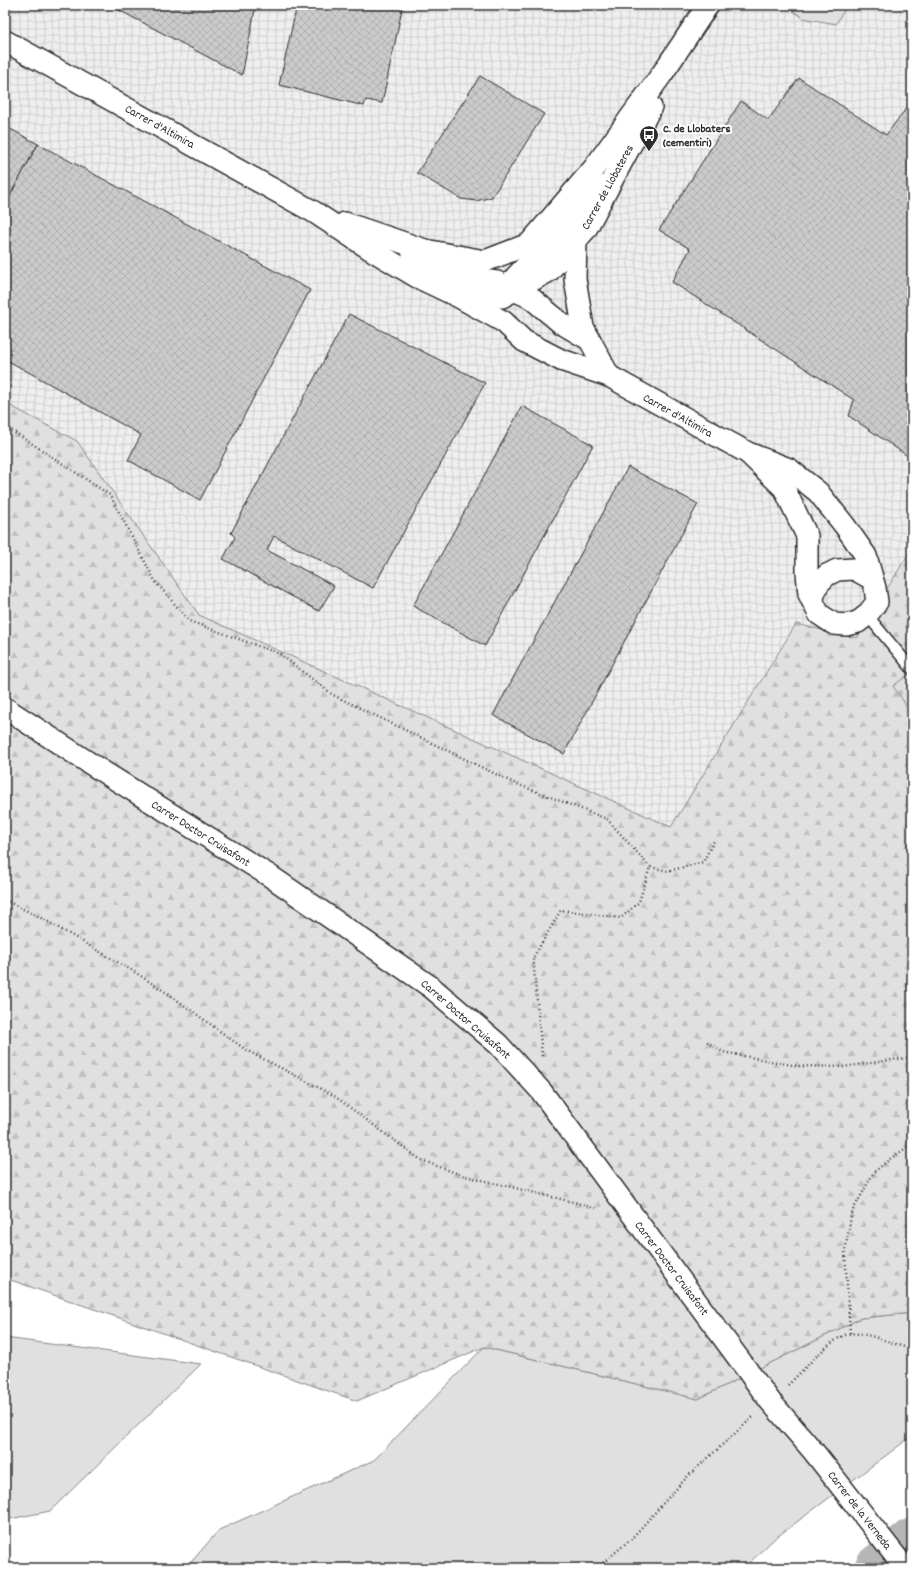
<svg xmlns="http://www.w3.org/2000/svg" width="917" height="1573" viewBox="0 0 917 1573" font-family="Dekko,sans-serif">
  <defs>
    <pattern id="industrial-grid" width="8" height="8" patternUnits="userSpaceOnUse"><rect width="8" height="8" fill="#efefef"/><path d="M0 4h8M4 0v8" fill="none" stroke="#cdcdcd"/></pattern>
    <pattern id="forest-firs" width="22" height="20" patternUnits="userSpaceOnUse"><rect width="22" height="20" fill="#e0e0e0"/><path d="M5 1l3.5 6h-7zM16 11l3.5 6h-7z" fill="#c0c0c0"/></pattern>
    <pattern id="cemetery-stones" width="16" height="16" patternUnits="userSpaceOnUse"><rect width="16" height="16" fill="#e0e0e0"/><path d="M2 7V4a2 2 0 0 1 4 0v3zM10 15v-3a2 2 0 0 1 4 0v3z" fill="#c0c0c0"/></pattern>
    <pattern id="building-cross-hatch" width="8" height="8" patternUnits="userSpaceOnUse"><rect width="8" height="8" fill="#cbcbcb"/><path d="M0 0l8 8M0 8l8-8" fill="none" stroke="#aeaeae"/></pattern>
  </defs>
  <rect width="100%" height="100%" fill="#fff"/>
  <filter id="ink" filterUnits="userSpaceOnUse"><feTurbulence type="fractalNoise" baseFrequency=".025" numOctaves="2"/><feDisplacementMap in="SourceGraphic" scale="8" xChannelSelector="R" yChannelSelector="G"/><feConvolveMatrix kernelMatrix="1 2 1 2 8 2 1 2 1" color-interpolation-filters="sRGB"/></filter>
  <g filter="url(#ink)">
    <!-- industrial -->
    <polygon fill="url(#industrial-grid)" points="5,5 912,5 912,548 857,638 795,624 671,828 199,615 77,441 5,404"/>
    <!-- grass -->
    <g fill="#e0e0e0" stroke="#868686">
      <polygon points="785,5 847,5 836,24 803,18"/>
      <polygon points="912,1313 912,1436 774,1539 744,1568 186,1568 219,1530 374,1460 484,1347 698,1399 861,1318"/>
      <polygon points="5,1338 201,1364 50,1511 5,1520"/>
    </g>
    <!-- forest -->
    <polygon fill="url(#forest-firs)" stroke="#868686" points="5,403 77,441 199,615 671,827 796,624 857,638 912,548 912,1313 861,1318 698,1399 484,1347 357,1401 5,1278"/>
    <!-- cemetery -->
    <polygon fill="url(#cemetery-stones)" stroke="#868686" points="912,672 912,714 893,686"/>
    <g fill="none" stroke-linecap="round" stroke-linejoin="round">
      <!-- river -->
      <polyline stroke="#b6b6b6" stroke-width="47" points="878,1568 912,1542"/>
    </g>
    <!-- building -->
    <g fill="url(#building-cross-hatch)" stroke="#2b2b2b">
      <polygon points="116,5 256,5 242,75 115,8"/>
      <polygon points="297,5 403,5 382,103 366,100 364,106 279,85"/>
      <polygon points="480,76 544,114 492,197 476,201 461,199 417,173"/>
      <polygon points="799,78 886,135 908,106 912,108 912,459 849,416 854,400 672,282 690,249 659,230 741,101 768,120"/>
      <polygon points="5,126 38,144 5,205"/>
      <polygon points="38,144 310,290 200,500 128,460 141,435 5,359 5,205"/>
      <polygon points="349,314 485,383 373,588 274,536 267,550 334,586 319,611 223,559 235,537 231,533"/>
      <polygon points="522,406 593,445 485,646 413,606"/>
      <polygon points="628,467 698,504 564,754 493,715"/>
    </g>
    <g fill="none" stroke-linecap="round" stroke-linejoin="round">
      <defs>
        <polyline id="service" points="867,615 912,669"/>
        <g id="minor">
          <polyline points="5,41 314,212 370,249 417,277 459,297 504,322 524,341 561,360 609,376 748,453 789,469 818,492 845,526 866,556 875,588 877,602 867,615 858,622 846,625 834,624 819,614 809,594 807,572 807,536 784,488 748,453"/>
          <polyline points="345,223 425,250 485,261 529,244 594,168 662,74 708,5"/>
          <polyline points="576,240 575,279 583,327 609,376"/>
          <polyline points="412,251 434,267 458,277 497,282 531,298 561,323 590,340"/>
          <path d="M505 292C518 269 540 256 558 237 571 223 587 200 594 182"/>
          <polyline points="461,297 502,297 549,271 586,229 651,107"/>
          <polyline points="812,600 818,584 827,575 837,570 854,569 872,579"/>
          <polyline points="5,708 94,766 270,876 431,987 498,1044 541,1091 770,1401 814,1452 905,1568"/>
        </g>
      </defs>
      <!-- service casing -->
      <use href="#service" stroke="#2b2b2b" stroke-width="13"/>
      <!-- minor casing -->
      <use href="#minor" stroke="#2b2b2b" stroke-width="24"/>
      <!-- path -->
      <g stroke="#2b2b2b" stroke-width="2.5" stroke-dasharray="1 3" stroke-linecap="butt">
        <polyline points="5,426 110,495 155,581 189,621 280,654 333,695 514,783 607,819 650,867"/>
        <polyline points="5,900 45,920 133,971 170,995 246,1050 333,1095 421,1160 461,1175 577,1203 597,1209"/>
        <polyline points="707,1042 723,1052 797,1066 843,1067 912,1057"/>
        <polyline points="542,1056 533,958 561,910 621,918 639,902 650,867 668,871 703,862 715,839"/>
        <polyline points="850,1333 845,1251 852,1212 874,1172 890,1159 912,1144"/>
        <path d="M788 1385C802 1372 831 1337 849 1334 853 1333 858 1334 861 1334 879 1337 895 1345 912 1349"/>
        <polyline points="597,1568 631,1539 687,1477 753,1417"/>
      </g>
      <!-- service -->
      <use href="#service" stroke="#fff" stroke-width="10"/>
      <!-- minor -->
      <use href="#minor" stroke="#fff" stroke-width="21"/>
    </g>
  </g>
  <!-- icons -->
  <defs>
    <symbol id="bus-pin" viewBox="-11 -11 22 30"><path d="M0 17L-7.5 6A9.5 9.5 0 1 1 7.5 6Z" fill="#2b2b2b" stroke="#fff"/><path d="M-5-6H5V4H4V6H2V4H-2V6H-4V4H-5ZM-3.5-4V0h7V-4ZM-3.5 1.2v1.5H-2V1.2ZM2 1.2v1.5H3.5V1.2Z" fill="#fff"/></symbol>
  </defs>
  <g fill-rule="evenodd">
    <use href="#bus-pin" x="638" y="124" width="22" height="30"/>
  </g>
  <g text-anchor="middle" stroke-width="4" stroke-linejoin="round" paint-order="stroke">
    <!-- street labels -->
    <g font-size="12" fill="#2b2b2b" stroke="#fff">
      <text transform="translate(160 126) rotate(29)" y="4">Carrer d'Altimira</text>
      <text transform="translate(607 187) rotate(-61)" y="4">Carrer de Llobateres</text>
      <text transform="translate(678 415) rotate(29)" y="4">Carrer d'Altimira</text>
      <text transform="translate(201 833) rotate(32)" y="4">Carrer Doctor Cruisafont</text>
      <text transform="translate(466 1019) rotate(41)" y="4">Carrer Doctor Cruisafont</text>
      <text transform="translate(672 1268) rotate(53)" y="4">Carrer Doctor Cruisafont</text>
      <text transform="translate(860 1510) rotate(52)" y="4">Carrer de la Verneda</text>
    </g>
    <!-- poi labels -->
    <g font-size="12" font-weight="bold" fill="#2b2b2b" stroke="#fff" text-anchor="start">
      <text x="663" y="132">C. de Llobaters<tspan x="663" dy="14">(cementiri)</tspan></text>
    </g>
  </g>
  <!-- margin -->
  <rect width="917" height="1573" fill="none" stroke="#fff" stroke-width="20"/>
  <rect x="10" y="10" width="897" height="1553" fill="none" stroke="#2b2b2b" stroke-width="1.5" filter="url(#ink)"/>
</svg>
